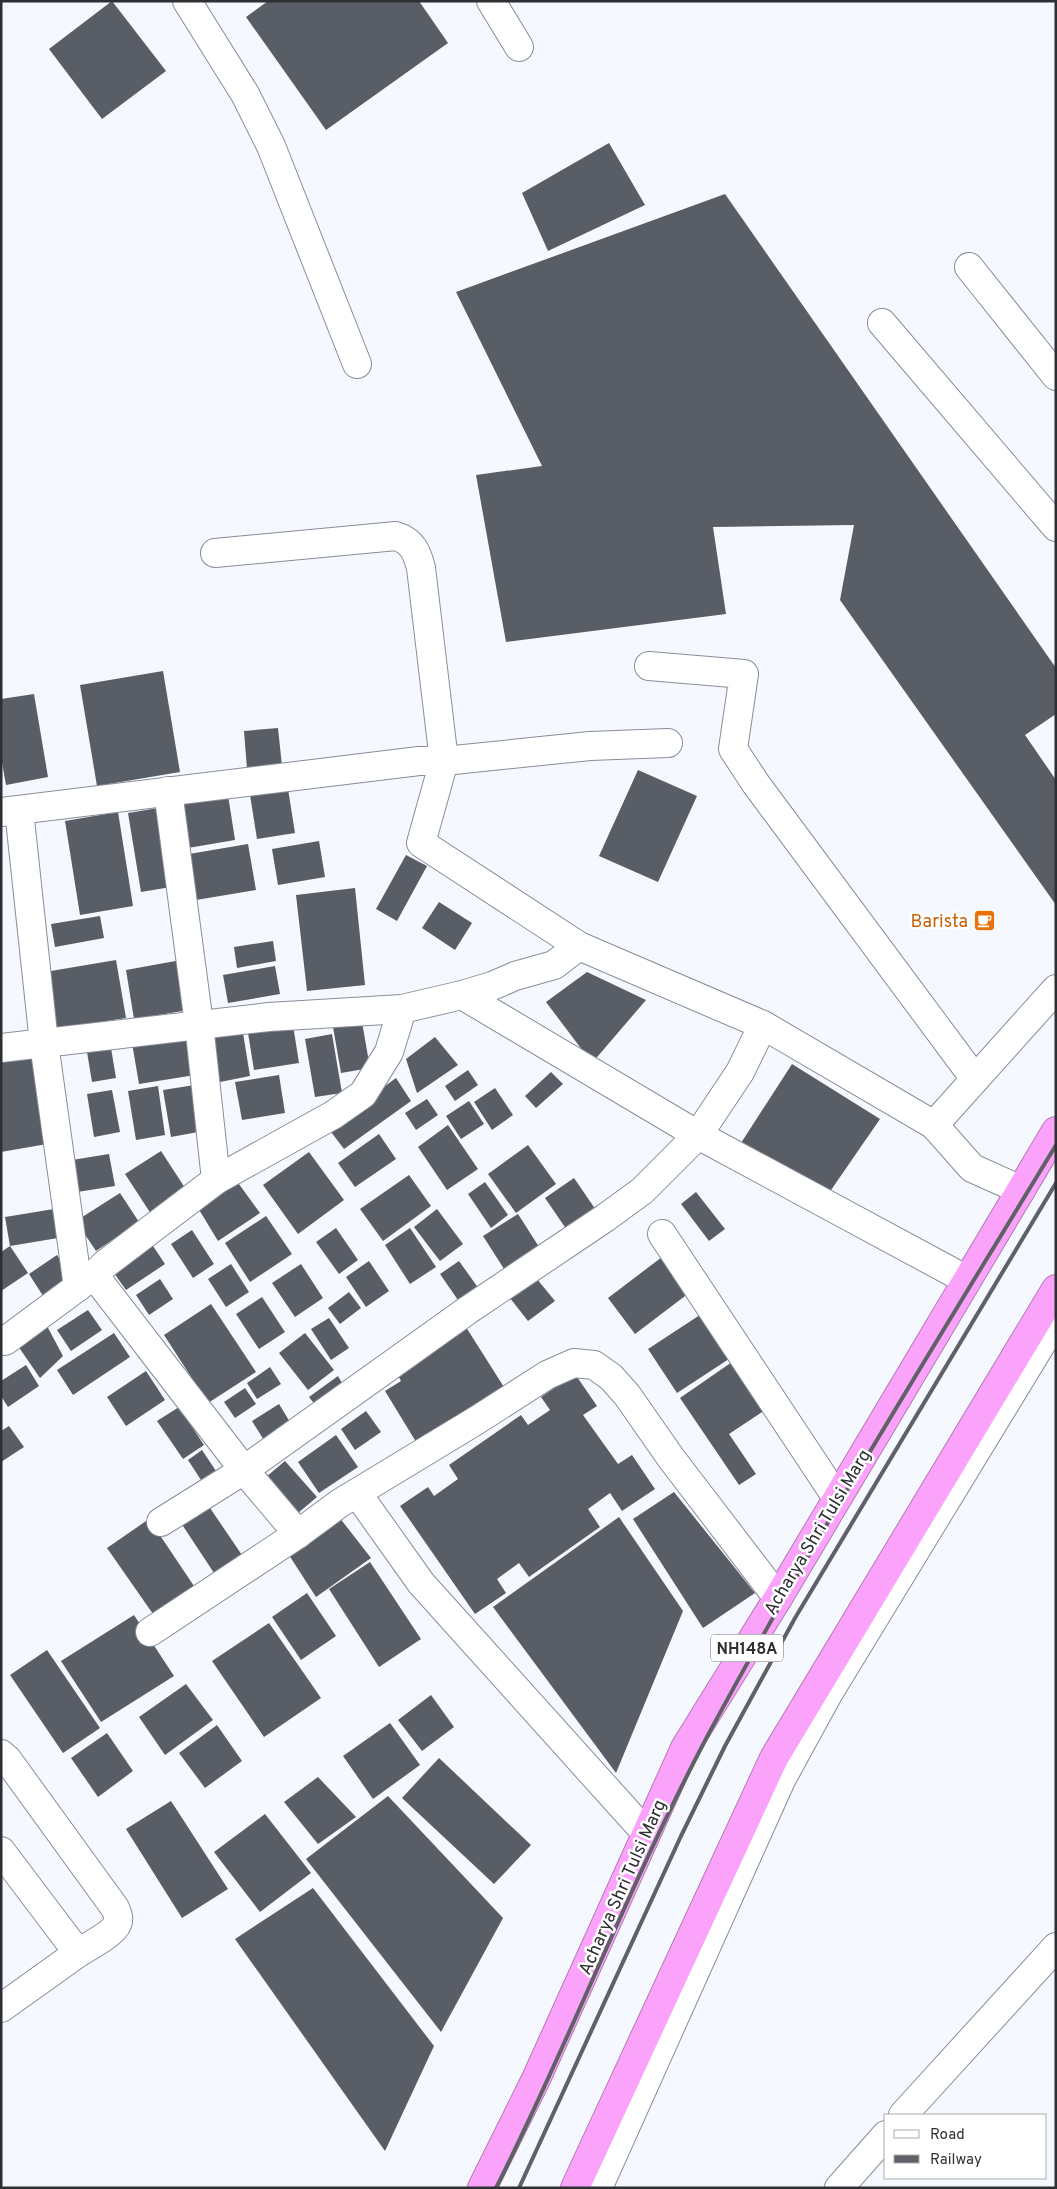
<svg xmlns="http://www.w3.org/2000/svg" width="1057" height="2189" viewBox="0 0 1057 2189" font-family="Overpass,sans-serif">
  <rect width="100%" height="100%" fill="#f5f8ff"/>
  <!-- building -->
  <g fill="#585d66">
    <polygon points="112,1 166,71 102,119 49,49"/>
    <polygon points="268,1 419,1 448,43 326,130 246,17"/>
    <polygon points="609,143 645,205 548,251 522,193"/>
    <polygon points="725,194 1056,668 1056,714 1025,735 1056,780 1056,905 840,600 854,525 713,527 726,614 506,642 476,475 542,466 456,292"/>
    <polygon points="163,671 180,772 97,786 80,685"/>
    <polygon points="34,694 48,777 6,785 1,757 1,699"/>
    <polygon points="278,728 282,766 247,769 244,731"/>
    <polygon points="638,770 697,796 658,882 599,856"/>
    <polygon points="288,789 295,833 257,839 250,795"/>
    <polygon points="228,795 235,840 182,849 175,804"/>
    <polygon points="164,807 177,886 141,892 128,813"/>
    <polygon points="118,812 133,906 80,915 65,821"/>
    <polygon points="319,841 325,877 278,885 272,849"/>
    <polygon points="248,844 256,890 196,900 189,854"/>
    <polygon points="406,855 427,866 397,921 376,909"/>
    <polygon points="355,888 365,985 307,991 296,895"/>
    <polygon points="439,902 472,923 455,950 422,928"/>
    <polygon points="100,916 104,938 55,947 51,924"/>
    <polygon points="273,941 276,961 237,968 234,947"/>
    <polygon points="116,960 126,1018 51,1030 45,972"/>
    <polygon points="181,960 189,1010 134,1019 126,970"/>
    <polygon points="275,966 280,994 228,1003 223,975"/>
    <polygon points="587,972 646,1000 592,1063 546,1002"/>
    <polygon points="362,1022 370,1068 341,1073 333,1027"/>
    <polygon points="293,1025 299,1063 254,1070 248,1033"/>
    <polygon points="188,1033 195,1075 139,1084 132,1043"/>
    <polygon points="243,1033 250,1076 215,1083 208,1039"/>
    <polygon points="332,1034 342,1093 315,1097 305,1039"/>
    <polygon points="435,1037 458,1065 417,1093 406,1059"/>
    <polygon points="110,1042 116,1078 92,1082 86,1046"/>
    <polygon points="33,1057 47,1144 1,1152 1,1062"/>
    <polygon points="792,1064 880,1119 829,1193 741,1143"/>
    <polygon points="468,1070 478,1085 455,1101 445,1086"/>
    <polygon points="551,1072 563,1084 536,1108 525,1096"/>
    <polygon points="279,1075 285,1113 242,1120 235,1082"/>
    <polygon points="396,1078 411,1101 344,1149 328,1128"/>
    <polygon points="201,1084 209,1130 171,1137 163,1090"/>
    <polygon points="158,1086 165,1135 136,1140 128,1091"/>
    <polygon points="495,1088 513,1115 492,1130 474,1102"/>
    <polygon points="112,1090 120,1132 94,1137 87,1094"/>
    <polygon points="427,1099 438,1115 416,1130 405,1113"/>
    <polygon points="469,1101 484,1124 461,1139 446,1116"/>
    <polygon points="448,1125 478,1169 447,1190 418,1147"/>
    <polygon points="379,1134 396,1159 355,1187 338,1163"/>
    <polygon points="528,1145 556,1184 516,1213 488,1174"/>
    <polygon points="161,1151 189,1194 153,1217 125,1174"/>
    <polygon points="309,1152 344,1200 298,1234 263,1185"/>
    <polygon points="109,1154 115,1186 71,1193 66,1161"/>
    <polygon points="409,1175 431,1206 383,1241 360,1209"/>
    <polygon points="574,1178 598,1213 569,1233 545,1198"/>
    <polygon points="236,1180 260,1213 218,1241 195,1203"/>
    <polygon points="485,1182 508,1215 491,1228 468,1194"/>
    <polygon points="696,1192 725,1229 709,1241 681,1204"/>
    <polygon points="120,1193 139,1222 96,1251 76,1221"/>
    <polygon points="54,1209 58,1238 10,1246 5,1217"/>
    <polygon points="437,1209 463,1244 440,1261 414,1227"/>
    <polygon points="518,1214 541,1250 506,1272 483,1236"/>
    <polygon points="266,1216 292,1254 250,1282 225,1243"/>
    <polygon points="336,1228 358,1260 339,1274 316,1242"/>
    <polygon points="410,1228 436,1267 410,1284 385,1245"/>
    <polygon points="192,1230 214,1264 193,1278 171,1244"/>
    <polygon points="149,1240 165,1264 126,1290 109,1266"/>
    <polygon points="10,1246 28,1273 1,1291 1,1252"/>
    <polygon points="57,1255 74,1280 45,1299 29,1274"/>
    <polygon points="662,1257 689,1293 635,1334 608,1298"/>
    <polygon points="369,1261 389,1291 366,1307 346,1277"/>
    <polygon points="459,1261 479,1289 460,1303 440,1274"/>
    <polygon points="231,1264 249,1292 226,1307 208,1279"/>
    <polygon points="301,1264 323,1298 295,1317 272,1283"/>
    <polygon points="532,1273 555,1301 528,1321 506,1293"/>
    <polygon points="160,1279 173,1299 149,1315 136,1295"/>
    <polygon points="349,1292 361,1308 340,1324 328,1308"/>
    <polygon points="262,1297 285,1332 259,1349 236,1314"/>
    <polygon points="211,1304 256,1372 208,1403 164,1335"/>
    <polygon points="88,1310 102,1330 71,1351 57,1330"/>
    <polygon points="706,1311 735,1355 677,1393 648,1349"/>
    <polygon points="329,1318 349,1348 331,1360 311,1329"/>
    <polygon points="464,1324 509,1395 421,1450 385,1391 401,1381 394,1368"/>
    <polygon points="47,1326 63,1356 40,1378 18,1346"/>
    <polygon points="114,1333 130,1357 73,1395 57,1370"/>
    <polygon points="305,1333 334,1370 308,1390 279,1353"/>
    <polygon points="732,1362 765,1410 729,1434 756,1474 739,1485 680,1398"/>
    <polygon points="26,1365 39,1386 8,1407 1,1396 1,1381"/>
    <polygon points="270,1367 281,1384 257,1399 247,1383"/>
    <polygon points="146,1371 165,1400 126,1426 107,1397"/>
    <polygon points="575,1374 597,1406 583,1415 618,1464 632,1455 655,1489 622,1511 610,1493 588,1509 600,1527 529,1577 519,1563 497,1579 506,1593 475,1614 400,1506 428,1487 434,1496 458,1479 449,1465 521,1415 528,1425 550,1410 541,1397"/>
    <polygon points="338,1376 346,1390 320,1411 309,1397"/>
    <polygon points="245,1388 256,1404 235,1418 224,1402"/>
    <polygon points="279,1404 293,1427 267,1445 252,1421"/>
    <polygon points="179,1407 204,1445 183,1459 157,1421"/>
    <polygon points="366,1411 381,1432 355,1450 341,1429"/>
    <polygon points="9,1426 24,1447 1,1462 1,1431"/>
    <polygon points="336,1435 358,1467 319,1493 298,1462"/>
    <polygon points="202,1450 216,1471 201,1480 188,1460"/>
    <polygon points="285,1461 317,1497 298,1513 266,1477"/>
    <polygon points="674,1492 755,1593 703,1628 633,1519"/>
    <polygon points="208,1505 246,1561 218,1579 181,1523"/>
    <polygon points="339,1517 371,1558 316,1597 287,1552"/>
    <polygon points="619,1517 683,1611 616,1773 493,1607"/>
    <polygon points="149,1519 194,1586 153,1614 107,1548"/>
    <polygon points="370,1562 421,1639 379,1667 329,1589"/>
    <polygon points="307,1593 336,1636 301,1660 272,1617"/>
    <polygon points="134,1615 174,1676 101,1722 61,1661"/>
    <polygon points="269,1623 321,1698 264,1737 212,1661"/>
    <polygon points="47,1650 100,1728 63,1753 10,1675"/>
    <polygon points="186,1684 213,1720 165,1755 139,1717"/>
    <polygon points="431,1695 454,1727 422,1751 398,1720"/>
    <polygon points="390,1723 420,1765 373,1799 343,1756"/>
    <polygon points="217,1725 242,1761 205,1788 179,1753"/>
    <polygon points="107,1733 133,1771 98,1797 71,1758"/>
    <polygon points="439,1758 531,1845 494,1884 402,1798"/>
    <polygon points="318,1777 356,1817 318,1844 284,1802"/>
    <polygon points="388,1796 503,1918 441,2032 306,1859"/>
    <polygon points="171,1801 228,1889 182,1918 126,1829"/>
    <polygon points="265,1814 311,1873 260,1912 214,1852"/>
    <polygon points="313,1888 434,2046 385,2151 235,1939"/>
  </g>
  <g fill="none" stroke-linecap="round" stroke-linejoin="round">
    <defs>
      <g id="minor">
        <polyline points="187,1 245,94 271,146 357,364"/>
        <polyline points="491,1 519,47"/>
        <polyline points="969,267 1056,376"/>
        <polyline points="882,323 1056,527"/>
        <path d="M215 553 396 536C412 541 417 552 421 568L444 761 421 843 579 946 763 1025 934 1125 972 1168 1021 1190"/>
        <polyline points="649,666 744,674 733,749 756,784 975,1079"/>
        <polyline points="168,791 199,1024 216,1180"/>
        <polyline points="19,810 44,1043 78,1287"/>
        <polyline points="1,812 419,761 444,761 590,746 668,743"/>
        <polyline points="462,995 698,1135 967,1280"/>
        <polyline points="1,1048 269,1017 402,1009 462,995 492,986 515,976 554,965 579,946"/>
        <polyline points="934,1125 1056,989"/>
        <polyline points="662,1234 837,1498"/>
        <polyline points="94,1275 244,1470 298,1534"/>
        <polyline points="5,1341 94,1275 104,1265 216,1180 333,1115 363,1094 389,1052 402,1009"/>
        <polyline points="357,1493 421,1583 646,1833"/>
        <polyline points="161,1522 244,1470 468,1310 605,1218 642,1191 698,1135 740,1072 763,1025"/>
        <polyline points="150,1632 298,1534 340,1503 477,1420 547,1375 574,1363 594,1365 611,1377 627,1395 671,1458 778,1598"/>
        <path d="M1 1754 7 1759 115 1908C117 1913 120 1918 117 1924 113 1934 87 1947 78 1953"/>
        <polyline points="1,1851 78,1953 1,2008"/>
        <polyline points="903,2115 1056,1947"/>
        <polyline points="598,2188 781,1780 828,1694 1056,1320"/>
        <polyline points="839,2188 886,2135"/>
      </g>
      <g id="highway">
        <polyline points="482,2188 536,2079 685,1748 778,1598 1056,1131"/>
        <polyline points="575,2188 774,1758 1056,1289"/>
      </g>
    </defs>
    <!-- minor casing -->
    <use href="#minor" stroke="#888d97" stroke-width="30"/>
    <!-- highway casing -->
    <use href="#highway" stroke="#b37ab5" stroke-width="30"/>
    <!-- minor -->
    <use href="#minor" stroke="#fff" stroke-width="28"/>
    <!-- highway -->
    <use href="#highway" stroke="#fba3fb" stroke-width="28"/>
    <!-- rail -->
    <g stroke="#5f6166" stroke-width="4">
      <path d="M496 2188C571 2039 630 1882 708 1735 816 1534 938 1340 1056 1145"/>
      <polyline points="519,2188 681,1836 725,1746 795,1618 1056,1183"/>
    </g>
  </g>
  <!-- icons -->
  <defs>
    <symbol id="cafe-square" viewBox="-11 -11 22 22"><rect x="-9" y="-9" width="18" height="18" rx="4" fill="#e8710a" stroke="#fff"/><path d="M-5.5-4.5H6V0H3Q3 3.5 0 3.5H-2.5Q-5.5 3.5-5.5 0ZM3-3.2v2h1.7v-2ZM-6 4.5H4V6H-6Z" fill="#fff"/></symbol>
  </defs>
  <g fill-rule="evenodd">
    <use href="#cafe-square" x="972" y="908" width="25" height="25"/>
  </g>
  <g text-anchor="middle" stroke-width="5" stroke-linejoin="round" paint-order="stroke">
    <!-- shield labels -->
    <rect fill="#fff" stroke="#6c6d70" stroke-width="1" x="711" y="1634.5" width="72" height="27" rx="4"/>
    <g font-size="16" font-weight="bold" fill="#2d2f33">
      <text x="747" y="1654">NH148A</text>
    </g>
    <!-- food labels -->
    <g font-size="18" fill="#c56008" stroke="#fff" text-anchor="end">
      <text x="968" y="927">Barista</text>
    </g>
    <!-- street labels -->
    <g font-size="18" fill="#2d2f33" stroke="#fff">
      <text transform="translate(817 1532) rotate(-59)" y="6">Acharya Shri Tulsi Marg</text>
      <text transform="translate(622 1887) rotate(-66)" y="6">Acharya Shri Tulsi Marg</text>
    </g>
  </g>
  <!-- border -->
  <rect width="1057" height="2189" fill="none" stroke="#2d2f33" stroke-width="5"/>
  <!-- legend -->
  <rect x="884" y="2114" width="162" height="65" fill="#ffffff" stroke="#abacad"/>
  <rect x="894" y="2130" width="25" height="8" fill="#ffffff" stroke="#abacad"/>
  <text x="930" y="2139" font-size="15" fill="#2d2f33">Road</text>
  <rect x="894" y="2155" width="25" height="8" fill="#5f6166" stroke="#abacad"/>
  <text x="930" y="2164" font-size="15" fill="#2d2f33">Railway</text>
</svg>
